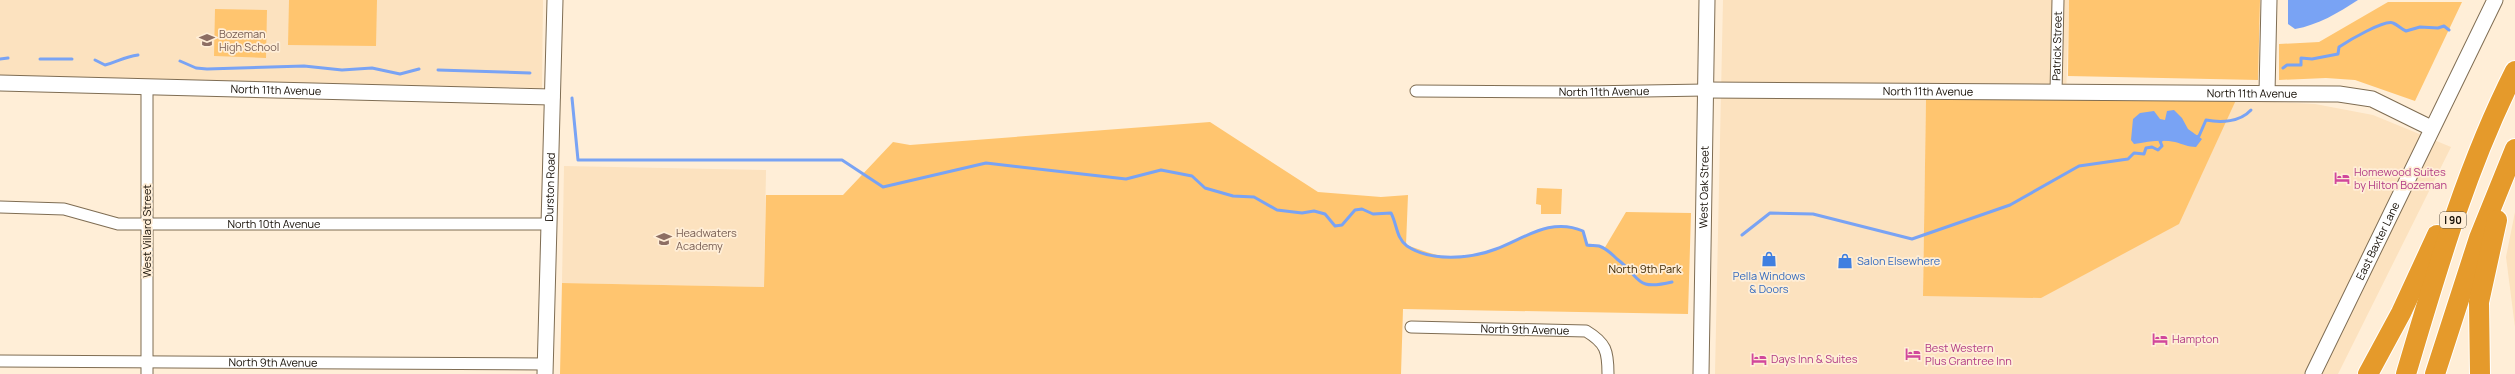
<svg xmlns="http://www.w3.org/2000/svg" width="2515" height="374" viewBox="0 0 2515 374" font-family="Manrope,sans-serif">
  <rect width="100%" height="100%" fill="#ffeed7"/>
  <!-- built -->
  <g fill="#fce2bf">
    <polygon points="0,0 543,0 542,88 0,80"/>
    <polygon points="1723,0 2069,0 2066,99 1926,100 1923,296 2236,100 2315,104 2373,115 2451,147 2338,374 1715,374"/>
    <polygon points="564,166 766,170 764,287 562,283"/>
    <polygon points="2515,212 2515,327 2506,257"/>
  </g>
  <!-- green -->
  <g fill="#ffc56f">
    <polygon points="289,0 377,0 376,46 288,45"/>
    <polygon points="2069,0 2260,0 2258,80 2068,76"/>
    <polygon points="2388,2 2462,2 2415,101 2355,80 2326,78 2279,80 2279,44 2319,42"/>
    <polygon points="215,9 267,10 266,58 214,56"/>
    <polygon points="1926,99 2236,100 2179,224 2041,298 1923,296"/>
    <path d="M1210 122 1318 192 1381 197 1408 195 1406 245C1423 250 1438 258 1456 257 1468 256 1484 253 1496 249 1525 239 1551 217 1583 231L1587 245 1598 246 1604 249 1626 212 1691 213 1688 314 1403 309 1401 374H560L562 283 764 287 766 195H843L893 142 910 145Z"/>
    <polygon points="1537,188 1562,189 1561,214 1541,214 1541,205 1536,204"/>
  </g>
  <!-- water -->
  <g fill="#79a3f4">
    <path d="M2288 0H2358C2338 13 2318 25 2295 29L2288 24Z"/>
    <path d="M2174 110 2182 118 2188 129 2202 139 2196 147C2188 147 2183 144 2175 142 2161 139 2147 142 2134 144L2131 140 2133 119 2140 113 2154 111 2160 119 2165 120 2167 111Z"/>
  </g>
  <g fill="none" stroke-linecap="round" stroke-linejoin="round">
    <!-- stream -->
    <g stroke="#79a3f4" stroke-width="3">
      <polyline points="0,59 8,58"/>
      <polyline points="40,59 72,59"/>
      <path d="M95 60 105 65C118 62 123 57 138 55"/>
      <polyline points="180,61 196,68 207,69 304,66 342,70 372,68 400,74 419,69"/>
      <path d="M2283 68 2287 65H2301V58L2312 59 2338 54 2339 47C2348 41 2385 19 2393 23 2398 25 2401 29 2406 31L2420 27 2438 28 2444 26 2449 30"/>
      <polyline points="438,70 530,73"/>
      <path d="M572 98 578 160H842L883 187 986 163 1126 179 1161 170 1192 176 1205 188 1233 196 1254 197 1277 210 1302 213 1314 211 1325 214 1335 226 1342 225 1355 210 1362 209 1373 214 1391 213C1397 224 1396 238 1407 246 1431 262 1470 259 1496 249 1525 238 1551 217 1583 231L1587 245C1591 246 1595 245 1599 246 1605 248 1613 255 1617 259 1642 278 1634 291 1672 282"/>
      <path d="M2196 137 2199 136 2206 120C2221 123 2240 122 2251 110"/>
      <polyline points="1742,235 1770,213 1813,214 1912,239 2010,205 2079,166 2128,159 2134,153 2144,154 2146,148 2152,147 2158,150 2162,146 2160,141 2162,140"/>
    </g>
    <defs>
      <g id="street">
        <path id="s1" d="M1416 91 1584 92 1705 90"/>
        <path id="s2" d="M2056 92 2058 0"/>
        <path id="s3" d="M0 207 64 209 118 224H549"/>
        <path id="s4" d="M1411 327 1586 331C1606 343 1608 351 1608 374"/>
        <path id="s5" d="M0 361 545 364"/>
        <polyline points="147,374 147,87"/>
      </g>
      <g id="secondary">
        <path id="s6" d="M0 83 552 97"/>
        <path id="s7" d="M1705 90 2339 94 2372 99 2431 128"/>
        <polyline points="2267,93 2269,0"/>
        <path id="s8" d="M545 374 555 0"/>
        <path id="s9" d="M1701 374 1707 0"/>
        <path id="s10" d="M2313 374 2495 0"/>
      </g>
      <g id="highway">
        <polyline points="2368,374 2401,313 2437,235"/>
        <path d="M2406 374C2437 270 2466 168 2515 71"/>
        <polyline points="2435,374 2479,238 2515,149"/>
        <polyline points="2480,374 2479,302 2497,220"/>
      </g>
    </defs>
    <!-- street casing -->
    <use href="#street" stroke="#7f6d53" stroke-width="13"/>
    <!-- secondary casing -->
    <use href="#secondary" stroke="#7f6d53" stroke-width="17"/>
    <!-- highway casing -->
    <use href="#highway" stroke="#fff" stroke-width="22"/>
    <!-- street -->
    <use href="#street" stroke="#fff" stroke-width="11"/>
    <!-- secondary -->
    <use href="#secondary" stroke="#fff" stroke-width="15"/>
    <!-- highway -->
    <use href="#highway" stroke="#e59a2b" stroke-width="20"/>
  </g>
  <!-- icons -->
  <defs>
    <symbol id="school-bare" viewBox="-9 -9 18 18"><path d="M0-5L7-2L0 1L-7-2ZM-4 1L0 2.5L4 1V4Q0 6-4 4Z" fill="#8d6e63" stroke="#ffeed7" stroke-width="2.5" paint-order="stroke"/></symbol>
    <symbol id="hotel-bare" viewBox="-9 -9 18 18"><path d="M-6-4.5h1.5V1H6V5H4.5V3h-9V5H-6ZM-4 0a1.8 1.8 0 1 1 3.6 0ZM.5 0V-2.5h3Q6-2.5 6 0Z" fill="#d1479c" stroke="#ffeed7" stroke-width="2.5" paint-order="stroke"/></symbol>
    <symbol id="shop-bare" viewBox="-9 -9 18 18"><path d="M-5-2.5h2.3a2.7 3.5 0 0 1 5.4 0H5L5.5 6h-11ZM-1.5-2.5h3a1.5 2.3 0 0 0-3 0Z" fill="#3f7fe0" stroke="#ffeed7" stroke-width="2.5" paint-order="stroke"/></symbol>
  </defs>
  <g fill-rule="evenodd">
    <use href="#school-bare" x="196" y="29" width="22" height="22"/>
    <use href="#hotel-bare" x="2331" y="167" width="22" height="22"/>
    <use href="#school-bare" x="653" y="228" width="22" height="22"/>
    <use href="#shop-bare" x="1758" y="248" width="22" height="22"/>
    <use href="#shop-bare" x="1834" y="250" width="22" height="22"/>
    <use href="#hotel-bare" x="2149" y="328" width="22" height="22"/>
    <use href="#hotel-bare" x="1902" y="343" width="22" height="22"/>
    <use href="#hotel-bare" x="1748" y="348" width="22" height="22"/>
  </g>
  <g text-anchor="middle" stroke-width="3.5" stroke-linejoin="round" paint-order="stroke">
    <!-- shield labels -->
    <rect fill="#ffeed7" stroke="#5a5043" stroke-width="1" x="2440" y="212" width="26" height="16" rx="3"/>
    <g font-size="10" font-weight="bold" fill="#140d04">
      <text x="2453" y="224">I 90</text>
    </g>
    <!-- education labels -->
    <g font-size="11" fill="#785e54" stroke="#ffeed7" text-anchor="start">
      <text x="219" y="38">Bozeman<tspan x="219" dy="13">High School</tspan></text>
      <text x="676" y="237">Headwaters<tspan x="676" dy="13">Academy</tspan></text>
    </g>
    <!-- street labels -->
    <g font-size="11" fill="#140d04" stroke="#ffeed7">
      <text dy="4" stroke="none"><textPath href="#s2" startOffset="46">Patrick Street</textPath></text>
      <text dy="4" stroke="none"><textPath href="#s6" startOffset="276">North 11th Avenue</textPath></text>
      <text dy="4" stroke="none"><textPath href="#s7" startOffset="223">North 11th Avenue</textPath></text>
      <text dy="4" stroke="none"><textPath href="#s1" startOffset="188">North 11th Avenue</textPath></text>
      <text dy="4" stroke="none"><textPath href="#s7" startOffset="547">North 11th Avenue</textPath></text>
      <text dy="4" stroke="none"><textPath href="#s8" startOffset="187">Durston Road</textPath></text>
      <text dy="4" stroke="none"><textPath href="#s9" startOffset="187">West Oak Street</textPath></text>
      <text dy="4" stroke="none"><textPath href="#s3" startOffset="276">North 10th Avenue</textPath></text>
      <text transform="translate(147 231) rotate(-90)" y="4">West Villard Street</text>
      <text dy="4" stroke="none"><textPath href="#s10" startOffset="148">East Baxter Lane</textPath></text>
      <text dy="4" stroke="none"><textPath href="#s4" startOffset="114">North 9th Avenue</textPath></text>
      <text dy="4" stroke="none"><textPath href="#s5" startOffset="273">North 9th Avenue</textPath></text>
    </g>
    <!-- hotel labels -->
    <g font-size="11" fill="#b23c85" stroke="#ffeed7" text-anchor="start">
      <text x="2354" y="176">Homewood Suites<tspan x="2354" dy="13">by Hilton Bozeman</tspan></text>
      <text x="2172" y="343">Hampton</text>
      <text x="1925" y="352">Best Western<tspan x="1925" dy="13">Plus Grantree Inn</tspan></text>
      <text x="1771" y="363">Days Inn &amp; Suites</text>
    </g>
    <!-- shop labels -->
    <g font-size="11" fill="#366cbe" stroke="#ffeed7" text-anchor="start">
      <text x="1857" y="265">Salon Elsewhere</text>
      <text x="1769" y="280" text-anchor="middle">Pella Windows<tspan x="1769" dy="13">&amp; Doors</tspan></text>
    </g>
    <!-- park labels -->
    <g font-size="11" fill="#3d2600" stroke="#ffeed7">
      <text x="1645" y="273">North 9th Park</text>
    </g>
  </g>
</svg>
